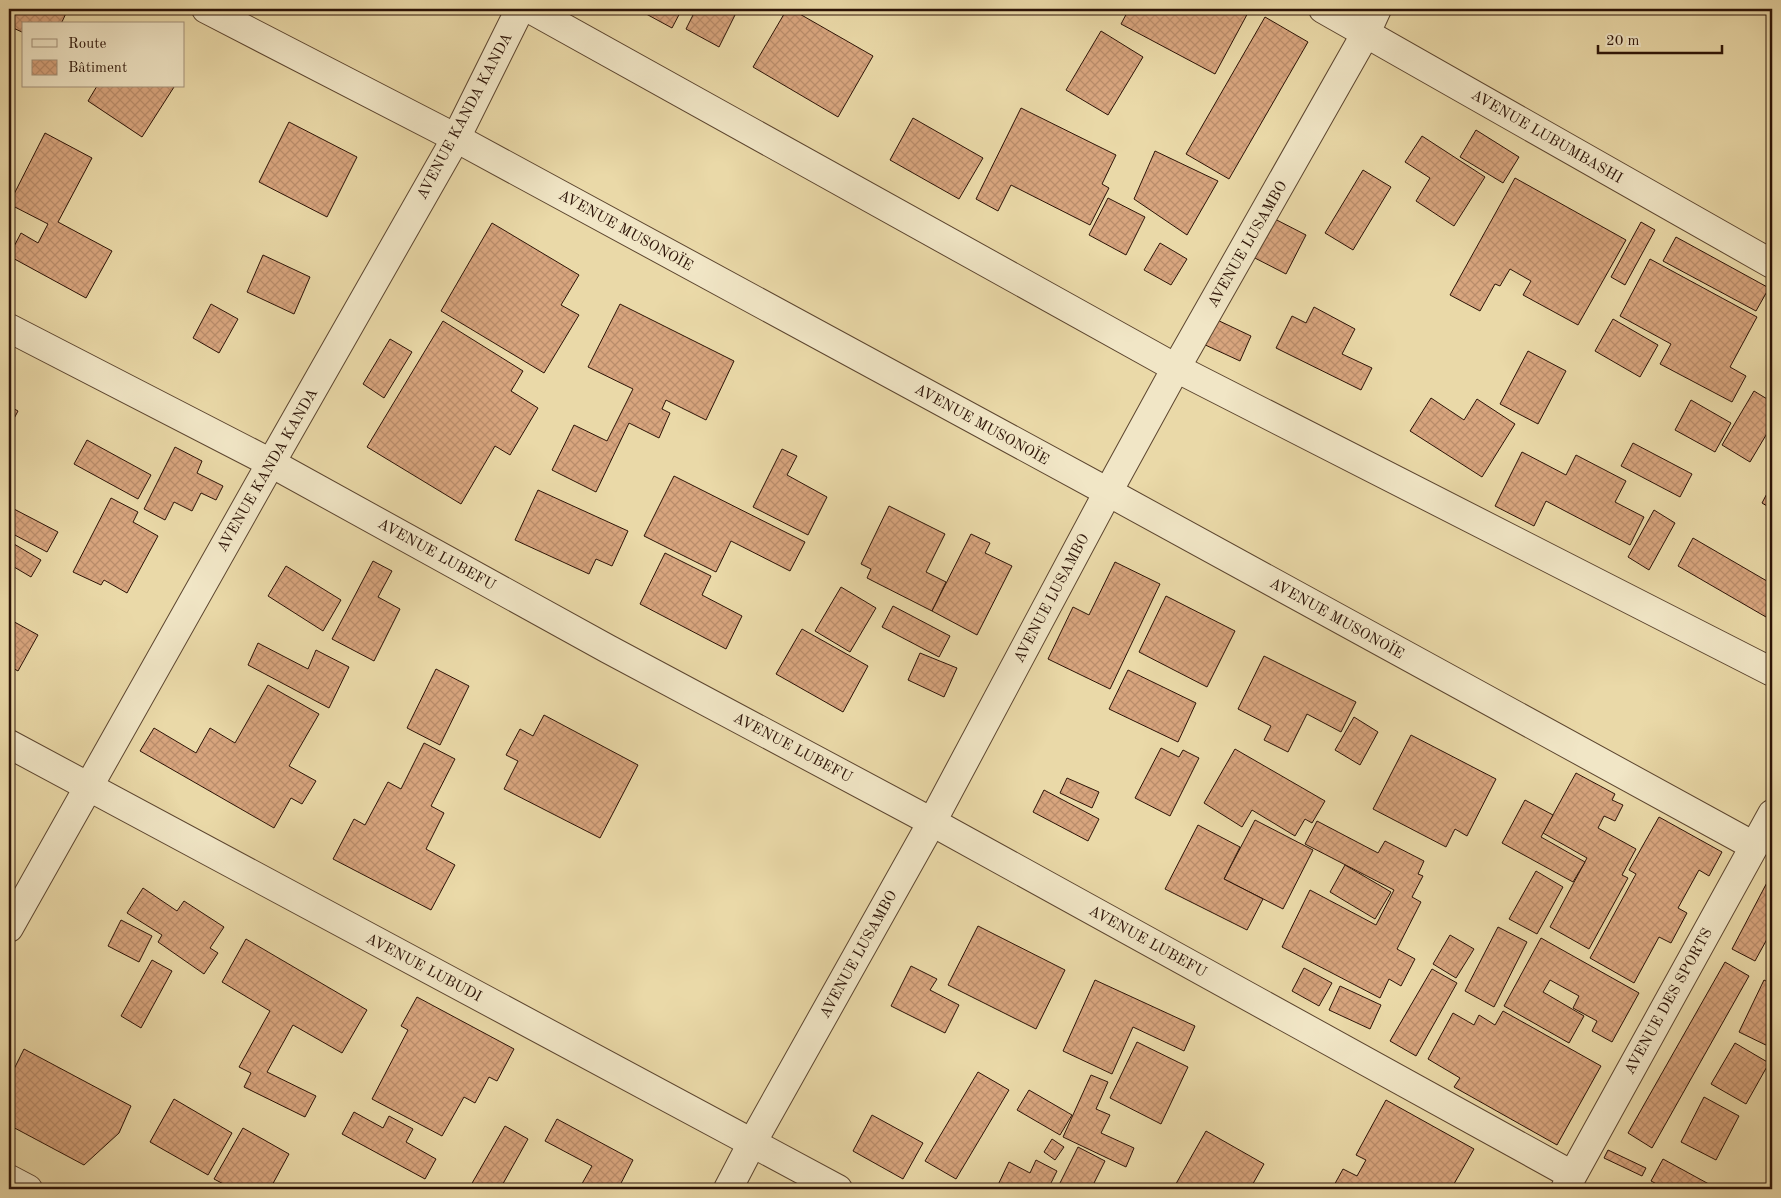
<svg xmlns="http://www.w3.org/2000/svg" width="1781" height="1198" viewBox="0 0 1781 1198" font-family="'Old Standard TT',serif">
  <defs>
    <pattern id="building-cross-hatch" width="8" height="8" patternUnits="userSpaceOnUse" patternTransform="scale(1.25)"><rect width="8" height="8" fill="#d8a57e"/><path d="M0 0l8 8M0 8l8-8" fill="none" stroke="#ba8d6b"/></pattern>
  </defs>
  <rect width="100%" height="100%" fill="#ead9a8"/>
  <filter id="stains"><feTurbulence type="fractalNoise" baseFrequency=".004" numOctaves="4"/><feColorMatrix values="0 0 0 0 .2 0 0 0 0 .09 0 0 0 0 .02 0 0 0 .5 -.17"/></filter>
  <radialGradient id="worn" r=".72"><stop offset=".6" stop-color="#630" stop-opacity="0"/><stop offset="1" stop-color="#630" stop-opacity=".3"/></radialGradient>
  <!-- building -->
  <g fill="url(#building-cross-hatch)" stroke="#2d1407">
    <polygon points="9,9 68,9 61,24 24,24 24,33 9,26"/>
    <polygon points="637,9 682,9 672,28"/>
    <polygon points="696,9 738,9 719,47 686,29"/>
    <polygon points="787,9 791,9 873,56 838,117 753,67"/>
    <polygon points="1129,9 1250,9 1215,74 1121,24"/>
    <polygon points="1265,17 1308,42 1229,179 1186,154"/>
    <polygon points="1101,31 1143,57 1108,115 1066,90"/>
    <polygon points="97,86 173,86 174,87 142,137 88,101"/>
    <polygon points="1021,108 1116,155 1102,184 1109,188 1090,225 1011,185 998,211 976,199"/>
    <polygon points="913,118 983,158 959,199 890,160"/>
    <polygon points="289,122 357,157 327,217 259,182"/>
    <polygon points="1476,130 1519,157 1503,183 1460,157"/>
    <polygon points="45,133 92,158 58,222 112,251 86,298 9,256 21,233 38,243 48,224 9,204"/>
    <polygon points="1422,136 1485,177 1454,226 1416,201 1430,178 1405,162"/>
    <polygon points="1155,151 1218,181 1187,235 1134,199"/>
    <polygon points="1363,170 1391,187 1353,250 1325,233"/>
    <polygon points="1515,178 1626,240 1578,325 1523,295 1531,281 1510,269 1500,286 1495,284 1480,311 1450,295"/>
    <polygon points="1108,198 1145,217 1126,255 1089,235"/>
    <polygon points="1269,216 1306,235 1286,274 1249,255"/>
    <polygon points="1641,222 1655,230 1625,285 1611,277"/>
    <polygon points="492,223 579,275 561,305 579,315 544,373 441,311"/>
    <polygon points="1676,237 1769,288 1756,311 1663,261"/>
    <polygon points="1160,243 1187,259 1171,285 1144,270"/>
    <polygon points="263,255 310,277 294,314 247,292"/>
    <polygon points="1650,259 1757,317 1730,367 1746,376 1732,402 1660,364 1671,344 1620,316"/>
    <polygon points="211,304 238,319 219,353 193,338"/>
    <polygon points="620,304 734,361 706,420 666,400 662,409 670,413 659,438 629,423 596,492 552,470 574,425 607,441 633,389 588,367"/>
    <polygon points="1314,307 1355,329 1342,354 1372,368 1361,390 1276,348 1292,316 1306,323"/>
    <polygon points="1213,318 1251,336 1240,361 1201,343"/>
    <polygon points="1613,319 1658,345 1640,377 1595,351"/>
    <polygon points="443,321 523,371 511,391 538,408 510,455 495,446 461,504 367,447"/>
    <polygon points="390,339 412,352 384,398 363,384"/>
    <polygon points="1528,351 1566,371 1538,424 1500,404"/>
    <polygon points="1754,391 1772,402 1772,425 1750,462 1722,445"/>
    <polygon points="1431,398 1464,420 1477,399 1515,424 1482,477 1410,431"/>
    <polygon points="1691,400 1731,423 1715,452 1675,430"/>
    <polygon points="9,406 18,411 9,428"/>
    <polygon points="87,440 151,475 138,499 74,464"/>
    <polygon points="1633,443 1692,474 1680,497 1621,466"/>
    <polygon points="175,447 202,461 197,473 223,486 216,500 201,493 192,511 174,502 165,520 144,509"/>
    <polygon points="782,449 797,456 787,475 827,497 808,535 753,507"/>
    <polygon points="1522,452 1566,475 1576,455 1626,481 1615,502 1644,517 1630,545 1546,501 1534,526 1495,506"/>
    <polygon points="674,476 805,542 790,571 731,541 716,572 644,536"/>
    <polygon points="1772,484 1772,509 1762,503"/>
    <polygon points="538,490 628,531 612,566 596,559 589,574 515,540"/>
    <polygon points="111,498 138,512 133,522 158,536 127,593 104,580 101,585 73,572"/>
    <polygon points="889,506 945,534 926,572 946,582 932,611 867,578 871,569 861,564"/>
    <polygon points="14,509 58,532 47,552 9,532 9,519"/>
    <polygon points="1654,510 1675,523 1649,570 1628,557"/>
    <polygon points="971,534 990,543 985,553 1012,566 977,635 932,611"/>
    <polygon points="1693,538 1772,584 1772,607 1766,617 1678,566"/>
    <polygon points="9,541 41,560 31,577 9,564"/>
    <polygon points="665,553 711,576 702,595 742,616 726,649 640,604"/>
    <polygon points="373,561 392,571 378,597 400,609 374,661 332,639"/>
    <polygon points="1115,562 1160,584 1110,689 1048,659 1073,607 1089,615"/>
    <polygon points="286,566 341,600 323,631 268,596"/>
    <polygon points="841,587 876,608 850,652 815,631"/>
    <polygon points="1166,596 1235,631 1207,687 1139,652"/>
    <polygon points="893,606 950,636 939,657 882,627"/>
    <polygon points="9,619 38,635 18,671 9,666"/>
    <polygon points="802,629 868,666 843,712 776,674"/>
    <polygon points="258,643 308,669 316,650 349,667 329,708 248,665"/>
    <polygon points="920,653 957,668 944,697 908,680"/>
    <polygon points="1264,656 1356,702 1341,732 1307,714 1288,752 1264,740 1271,726 1238,709"/>
    <polygon points="436,669 469,686 440,745 407,728"/>
    <polygon points="1128,670 1196,703 1178,742 1109,709"/>
    <polygon points="268,685 319,714 289,766 316,781 302,804 291,798 274,828 140,751 154,728 196,753 210,728 235,743"/>
    <polygon points="544,715 638,765 600,838 504,789 518,761 506,755 520,729 533,736"/>
    <polygon points="1354,717 1378,732 1360,765 1335,750"/>
    <polygon points="1411,735 1496,779 1467,836 1455,829 1446,847 1373,809"/>
    <polygon points="424,743 455,759 431,806 444,813 426,849 455,865 431,910 333,859 354,819 365,825 388,782 401,789"/>
    <polygon points="1161,748 1179,757 1183,750 1199,758 1170,816 1135,798"/>
    <polygon points="1235,749 1325,801 1312,823 1305,819 1295,836 1252,810 1242,827 1204,803"/>
    <polygon points="1576,773 1615,794 1612,800 1623,805 1615,821 1604,816 1598,828 1636,849 1622,875 1628,878 1589,949 1550,927 1587,858 1543,833"/>
    <polygon points="1067,778 1099,792 1092,808 1060,793"/>
    <polygon points="1044,790 1099,819 1088,841 1033,812"/>
    <polygon points="1525,800 1553,815 1541,837 1585,862 1573,882 1502,843"/>
    <polygon points="1659,817 1722,852 1709,876 1699,870 1678,908 1687,913 1671,943 1659,937 1634,983 1590,958 1636,874 1629,870"/>
    <polygon points="1255,820 1313,850 1283,909 1224,879"/>
    <polygon points="1317,821 1378,853 1385,841 1424,861 1418,874 1423,876 1412,897 1421,902 1397,949 1415,959 1401,986 1389,979 1380,998 1282,947 1310,890 1376,925 1394,890 1305,844"/>
    <polygon points="1198,825 1240,847 1224,879 1263,899 1247,930 1165,889"/>
    <polygon points="1345,865 1391,892 1375,919 1330,892"/>
    <polygon points="1536,871 1563,887 1537,934 1509,919"/>
    <polygon points="1772,873 1772,930 1755,961 1732,949"/>
    <polygon points="143,888 177,911 184,901 224,927 210,948 218,953 204,974 158,942 162,935 127,913"/>
    <polygon points="121,920 152,936 139,962 108,946"/>
    <polygon points="978,926 1065,970 1036,1029 948,985"/>
    <polygon points="1498,927 1527,942 1494,1007 1465,991"/>
    <polygon points="1450,935 1474,949 1456,978 1433,964"/>
    <polygon points="1541,938 1639,993 1612,1042 1592,1031 1597,1021 1573,1008 1579,996 1550,980 1543,992 1584,1016 1569,1043 1504,1006"/>
    <polygon points="246,939 367,1010 342,1053 293,1025 267,1072 316,1096 305,1117 244,1087 251,1073 239,1067 270,1011 222,982"/>
    <polygon points="152,960 172,971 141,1028 121,1016"/>
    <polygon points="1725,962 1749,976 1652,1148 1628,1133"/>
    <polygon points="911,966 937,979 930,990 959,1005 945,1033 891,1006"/>
    <polygon points="1304,968 1332,983 1319,1006 1292,991"/>
    <polygon points="1432,969 1457,983 1416,1056 1390,1041"/>
    <polygon points="1095,980 1195,1026 1184,1051 1133,1027 1112,1074 1063,1051"/>
    <polygon points="1764,980 1772,984 1772,1048 1739,1032"/>
    <polygon points="1340,986 1381,1005 1370,1029 1329,1010"/>
    <polygon points="417,997 514,1049 497,1081 489,1077 475,1103 464,1097 442,1136 372,1099 408,1030 401,1026"/>
    <polygon points="1503,1011 1601,1066 1557,1145 1454,1087 1460,1078 1428,1059 1453,1013 1474,1025 1479,1015 1495,1025"/>
    <polygon points="1137,1042 1188,1067 1161,1124 1110,1098"/>
    <polygon points="1735,1043 1769,1063 1746,1104 1711,1084"/>
    <polygon points="24,1049 131,1106 119,1133 84,1165 9,1125 9,1079"/>
    <polygon points="978,1072 1009,1090 956,1179 925,1161"/>
    <polygon points="1091,1075 1108,1082 1096,1109 1110,1115 1101,1133 1134,1148 1126,1167 1063,1137"/>
    <polygon points="1029,1090 1072,1115 1060,1135 1017,1110"/>
    <polygon points="1704,1097 1739,1116 1716,1160 1681,1142"/>
    <polygon points="174,1099 232,1133 208,1175 150,1142"/>
    <polygon points="1386,1100 1474,1149 1451,1189 1332,1189 1343,1169 1357,1176 1366,1160 1356,1155"/>
    <polygon points="354,1112 383,1128 389,1116 413,1129 406,1142 436,1159 425,1179 342,1134"/>
    <polygon points="872,1115 923,1143 903,1179 853,1151"/>
    <polygon points="557,1119 633,1160 618,1189 579,1189 592,1166 545,1141"/>
    <polygon points="505,1126 528,1139 500,1189 478,1189 471,1185"/>
    <polygon points="243,1128 289,1154 270,1189 233,1189 214,1179"/>
    <polygon points="1206,1131 1264,1164 1250,1189 1173,1189"/>
    <polygon points="1052,1139 1064,1147 1055,1160 1044,1152"/>
    <polygon points="1078,1147 1105,1161 1091,1189 1057,1189"/>
    <polygon points="1608,1150 1646,1168 1642,1176 1604,1158"/>
    <polygon points="1663,1159 1718,1189 1666,1189 1651,1181"/>
    <polygon points="1036,1160 1057,1171 1048,1189 996,1189 1009,1162 1030,1173"/>
  </g>
  <g fill="none" stroke-linecap="round" stroke-linejoin="round">
    <defs>
      <g id="street">
        <polyline points="206,9 456,138 1108,492 1754,846"/>
        <polyline points="530,9 1176,368 1772,672"/>
        <polyline points="1323,9 1772,264"/>
        <polyline points="9,328 271,463 608,649 932,822 1572,1175"/>
        <polyline points="9,744 838,1189"/>
        <polyline points="9,928 271,463 456,138 520,9"/>
        <polyline points="9,1179 28,1189"/>
        <polyline points="728,1189 752,1143 932,822 1108,492 1176,368 1366,33 1377,9"/>
        <polyline points="1565,1189 1772,814"/>
      </g>
    </defs>
    <!-- street casing -->
    <use href="#street" stroke="#5c452f" stroke-width="30"/>
    <!-- street -->
    <use href="#street" stroke="#f1e6c6" stroke-width="28"/>
  </g>
  <g text-anchor="middle" stroke-width="4" stroke-linejoin="round" paint-order="stroke">
    <!-- street labels -->
    <g font-size="15" fill="#2d1407" stroke="#f1e6c6">
      <text transform="translate(464 116) rotate(-62)" y="5">AVENUE KANDA KANDA</text>
      <text transform="translate(1547 136) rotate(30)" y="5">AVENUE LUBUMBASHI</text>
      <text transform="translate(626 230) rotate(29)" y="5">AVENUE MUSONOÏE</text>
      <text transform="translate(1247 244) rotate(-60)" y="5">AVENUE LUSAMBO</text>
      <text transform="translate(982 424) rotate(29)" y="5">AVENUE MUSONOÏE</text>
      <text transform="translate(267 470) rotate(-60)" y="5">AVENUE KANDA KANDA</text>
      <text transform="translate(437 554) rotate(29)" y="5">AVENUE LUBEFU</text>
      <text transform="translate(1051 598) rotate(-62)" y="5">AVENUE LUSAMBO</text>
      <text transform="translate(1337 618) rotate(29)" y="5">AVENUE MUSONOÏE</text>
      <text transform="translate(793 747) rotate(28)" y="5">AVENUE LUBEFU</text>
      <text transform="translate(1148 941) rotate(29)" y="5">AVENUE LUBEFU</text>
      <text transform="translate(858 954) rotate(-61)" y="5">AVENUE LUSAMBO</text>
      <text transform="translate(424 967) rotate(28)" y="5">AVENUE LUBUDI</text>
      <text transform="translate(1668 1001) rotate(-61)" y="5">AVENUE DES SPORTS</text>
    </g>
  </g>
  <!-- margin -->
  <rect width="1781" height="1198" fill="none" stroke="#ead9a8" stroke-width="30"/>
  <rect x="10" y="10" width="1761" height="1178" fill="none" stroke="#2d1407" stroke-width="2.5"/>
  <rect x="15" y="15" width="1751" height="1168" fill="none" stroke="#2d1407"/>
  <!-- legend -->
  <rect x="22" y="22" width="162" height="65" fill="#f1e6c6" stroke="#a3927a"/>
  <rect x="32" y="39" width="25" height="8" fill="#f1e6c6" stroke="#a3927a"/>
  <text x="68" y="48" font-size="15" fill="#2d1407">Route</text>
  <rect x="32" y="60" width="25" height="15" fill="url(#building-cross-hatch)" stroke="#a3927a"/>
  <text x="68" y="72" font-size="15" fill="#2d1407">Bâtiment</text>
  <!-- scale -->
  <path d="M1598 45v8h124v-8" fill="none" stroke="#2d1407" stroke-width="2.5"/>
  <text x="1606" y="45" font-size="15" fill="#2d1407" stroke="#f1e6c6" stroke-width="4" paint-order="stroke">20 m</text>
  <rect width="100%" height="100%" filter="url(#stains)"/>
  <rect width="100%" height="100%" fill="url(#worn)"/>
</svg>
